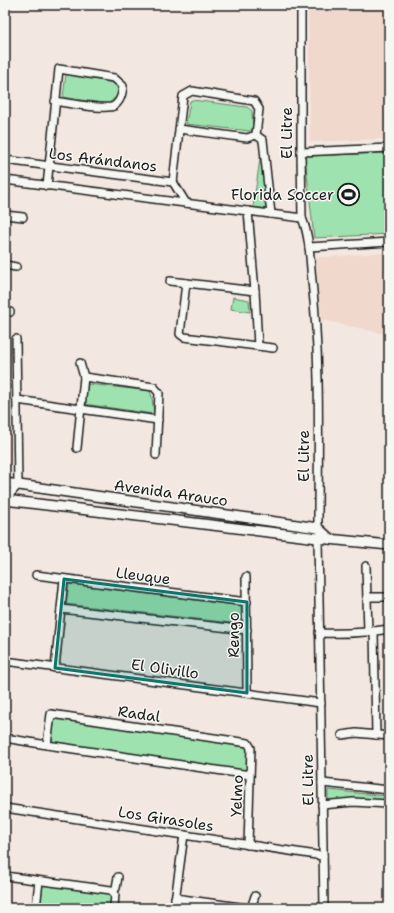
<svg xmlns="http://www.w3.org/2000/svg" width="394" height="913" viewBox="0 0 394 913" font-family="'Shantell Sans',sans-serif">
  <rect width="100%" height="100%" fill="#f3e8e1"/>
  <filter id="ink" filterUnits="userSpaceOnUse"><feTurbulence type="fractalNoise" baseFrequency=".025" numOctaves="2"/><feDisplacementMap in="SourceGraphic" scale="8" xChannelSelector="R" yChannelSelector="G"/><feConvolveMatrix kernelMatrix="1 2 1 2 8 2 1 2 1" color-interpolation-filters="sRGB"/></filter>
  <g filter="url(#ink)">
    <!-- built -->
    <g fill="#f0d8cd">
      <polygon points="308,5 389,5 389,139 310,142"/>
      <polygon points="389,252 389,335 322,320 314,258"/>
      <polygon points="5,336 6,337 10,471 5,471"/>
    </g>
    <!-- green -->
    <g fill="#9ee3af" stroke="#5d8066">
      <polygon points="66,74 114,83 118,88 118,95 108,104 63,97"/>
      <polygon points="192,100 247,107 252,111 253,129 250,131 186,124 190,101"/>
      <polygon points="261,152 268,209 253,207"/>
      <polygon points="389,153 389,234 314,238 305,156"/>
      <polygon points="233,297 249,300 250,312 231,309"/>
      <polygon points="88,384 150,391 152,397 154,414 84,404"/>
      <polygon points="69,584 241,606 241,624 66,604"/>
      <polygon points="54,716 248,746 247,772 51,742"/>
      <polygon points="328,790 386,796 385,801 328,800"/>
      <polygon points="44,884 108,892 113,897 111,908 40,908 41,888"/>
    </g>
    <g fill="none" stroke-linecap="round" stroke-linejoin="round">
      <defs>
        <g id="minor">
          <path d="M301 5V152L302 218C310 237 310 261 312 281 321 363 318 446 318 528"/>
          <polyline points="256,135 263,140 271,214"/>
          <polyline points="301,152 389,148"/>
          <polyline points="5,160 173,182"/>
          <polyline points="5,180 302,218"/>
          <polyline points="173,182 183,96 192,91 254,101 259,109 256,135 247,138 179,129"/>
          <polyline points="173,182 186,203"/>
          <path d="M47 186 59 69 114 78 123 86C122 94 121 101 114 106 107 110 66 103 55 101"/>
          <polyline points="248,211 255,291 258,346"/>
          <polyline points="5,215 23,217"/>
          <polyline points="309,247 389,242"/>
          <polyline points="5,265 16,267"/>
          <polyline points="170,281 255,291"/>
          <polyline points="186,283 180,334 184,337 273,348"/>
          <polyline points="5,311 10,312"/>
          <polyline points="84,377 154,387 159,393 156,455"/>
          <polyline points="17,400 158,420"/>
          <polyline points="77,448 84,377 80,363"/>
          <polyline points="5,504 5,500 18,485 16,339"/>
          <polyline points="318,538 324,908"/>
          <polyline points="366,566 368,632"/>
          <polyline points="36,575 247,602"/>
          <polyline points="246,577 247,693"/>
          <polyline points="367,597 389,597"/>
          <polyline points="61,609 247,630"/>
          <polyline points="374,631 376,735"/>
          <path d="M319 633C343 634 365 633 389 629"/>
          <polyline points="5,661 321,703"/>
          <polyline points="55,668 64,579"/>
          <polyline points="342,735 356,733 389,736"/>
          <polyline points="5,738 47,745"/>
          <polyline points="322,783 389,790"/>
          <polyline points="322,805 353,802 389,804"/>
          <polyline points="5,808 323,856"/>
          <polyline points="248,845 251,748 248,743 51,714 47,745 250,775"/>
          <polyline points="5,876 111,890 115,894 114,908"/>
          <polyline points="113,892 116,888 118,877"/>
          <polyline points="175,898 247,908"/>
          <polyline points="36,908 39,881"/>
          <polyline points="174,908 184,835"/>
          <polyline points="251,908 255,896"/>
        </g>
        <g id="tertiary">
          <polyline points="5,483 318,528 330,539"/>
          <polyline points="5,500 318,538 389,545"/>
        </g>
      </defs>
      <!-- minor casing -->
      <use href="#minor" stroke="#1c1c1c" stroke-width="10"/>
      <!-- tertiary casing -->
      <use href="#tertiary" stroke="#1c1c1c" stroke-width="12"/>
      <!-- minor -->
      <use href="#minor" stroke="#f6f6f2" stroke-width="7"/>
      <!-- tertiary -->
      <use href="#tertiary" stroke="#f6f6f2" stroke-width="9"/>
    </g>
  </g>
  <!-- marked area -->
  <path fill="#0f766e" fill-opacity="0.2" stroke="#0f766e" stroke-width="3" stroke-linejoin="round" d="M64 579 247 602V693L55 668Z"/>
  <!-- icons -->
  <defs>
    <symbol id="stadium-ring" viewBox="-11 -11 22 22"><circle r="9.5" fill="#f6f6f2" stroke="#1c1c1c" stroke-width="1.5"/><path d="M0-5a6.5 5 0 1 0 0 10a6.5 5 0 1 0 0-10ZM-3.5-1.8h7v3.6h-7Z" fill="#1c1c1c"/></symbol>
  </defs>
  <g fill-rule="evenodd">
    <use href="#stadium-ring" x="336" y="182" width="25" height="25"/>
  </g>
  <g text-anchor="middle" stroke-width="3" stroke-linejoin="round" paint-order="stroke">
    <!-- street labels -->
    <g font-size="15" fill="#1c1c1c" stroke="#f6f6f2">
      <text transform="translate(287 133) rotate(-90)" y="5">El Litre</text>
      <text transform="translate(103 160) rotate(7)" y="5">Los Arándanos</text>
      <text transform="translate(304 456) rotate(-90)" y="5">El Litre</text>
      <text transform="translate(171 493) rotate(8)" y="5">Avenida Arauco</text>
      <text transform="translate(143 576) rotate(7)" y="5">Lleuque</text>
      <text transform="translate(234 635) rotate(-90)" y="5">Rengo</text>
      <text transform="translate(165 669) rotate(8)" y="5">El Olivillo</text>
      <text transform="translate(139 714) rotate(8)" y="5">Radal</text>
      <text transform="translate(308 780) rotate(-91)" y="5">El Litre</text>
      <text transform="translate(237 796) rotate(-88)" y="5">Yelmo</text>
      <text transform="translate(166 819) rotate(9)" y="5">Los Girasoles</text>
    </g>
    <!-- poi labels -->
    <g font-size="15" fill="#1c1c1c" stroke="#f6f6f2" text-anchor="end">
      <text x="334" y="200">Florida Soccer</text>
    </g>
  </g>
  <!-- margin -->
  <rect width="394" height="913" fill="none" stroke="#f6f6f2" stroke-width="20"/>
  <rect x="10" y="10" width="374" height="893" fill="none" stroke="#1c1c1c" stroke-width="1.5" filter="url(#ink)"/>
</svg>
